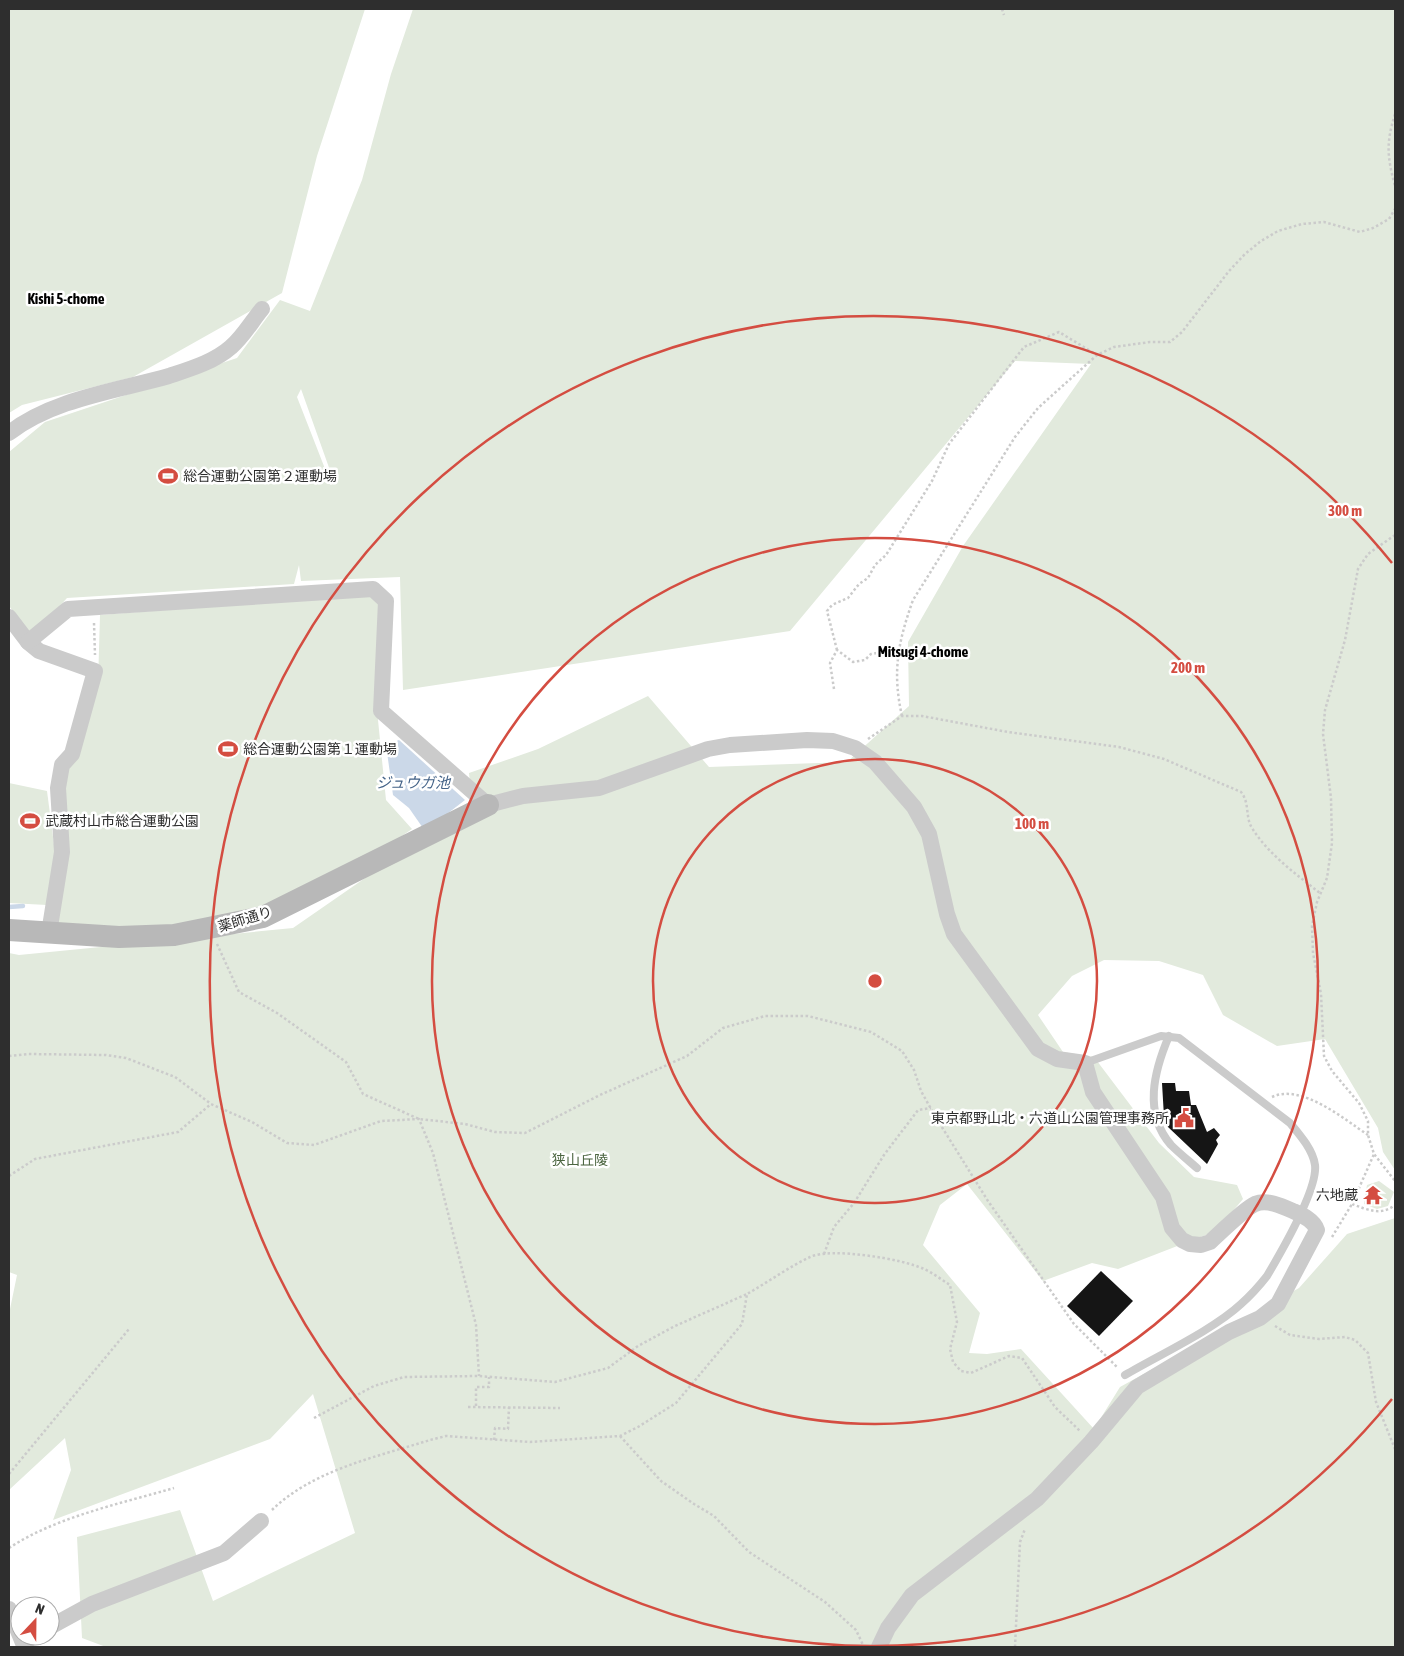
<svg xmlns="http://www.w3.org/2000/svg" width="1404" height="1656" viewBox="0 0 1404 1656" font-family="'Asap Condensed','Noto Sans JP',sans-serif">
  <rect width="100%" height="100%" fill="#fff"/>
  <!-- green -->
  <g fill="#e2eadd" fill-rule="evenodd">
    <polygon points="9,9 365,9 317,156 282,293 133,377 22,405 9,413"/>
    <path d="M413 9H1395V1170L1383 1152 1378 1128 1325 1039 1277 1046 1223 1015 1203 975 1159 961 1104 960 1072 976 1038 1015 1063 1052 1094 1057 1159 1143 1194 1177 1237 1185 1243 1199 1216 1231 1118 1269 1092 1263 1043 1281 967 1184 940 1205 923 1245 980 1313 969 1353 987 1354 1021 1349 1094 1429 1120 1387 1299 1288 1347 1234 1395 1218V1647H106L82 1638 77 1537 180 1510 213 1601 355 1533 313 1394 270 1439 53 1520 71 1470 65 1438 9 1490V1314L17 1275 9 1272V953L19 955 293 928 472 804 469 773 538 749 648 696 709 767 847 762 909 706 908 642 963 546 1091 364 1015 361 790 631 403 690 400 577 301 581 299 565 294 584 67 598 32 636 9 606V452L45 422 237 358 280 300 310 311 362 180 391 74ZM301 389 332 476 329 479 297 397Z"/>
    <polygon points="371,594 381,604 377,710 386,800 412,829 346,875 265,909 182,934 50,939 61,789 98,684 100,615"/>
    <polygon points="9,783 47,791 55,852 47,905 9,903"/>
    <polygon points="1379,1181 1394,1192 1388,1206 1377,1209 1364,1204 1367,1185"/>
  </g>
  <!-- water -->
  <polygon fill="#cbd8e8" points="399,740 465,800 425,831 409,808 393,795 386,745"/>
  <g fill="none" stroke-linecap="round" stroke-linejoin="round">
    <!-- stream -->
    <polyline stroke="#cbd8e8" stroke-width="4.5" points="9,907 23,906"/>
  </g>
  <!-- building -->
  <g fill="#151515">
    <polygon points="1162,1083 1175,1083 1176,1091 1189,1091 1191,1105 1196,1105 1207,1132 1214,1128 1220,1135 1216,1140 1218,1144 1207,1164 1168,1127 1164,1117"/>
    <polygon points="1101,1271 1133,1301 1099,1336 1067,1306"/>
  </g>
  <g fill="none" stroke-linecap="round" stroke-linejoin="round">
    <!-- path -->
    <g stroke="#cbcbcb" stroke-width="2.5" stroke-dasharray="2.5 2.5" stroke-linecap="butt">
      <polyline points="1002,9 1004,15"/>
      <path d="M1395 114C1386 143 1387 156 1395 186"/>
      <polyline points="1395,535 1368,554 1358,569 1345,640 1325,710 1323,734 1331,798 1332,843 1327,878 1317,902 1312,926 1313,953 1321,994 1324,1056 1332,1071 1359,1103 1368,1121 1368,1135 1374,1154 1395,1181"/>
      <polyline points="94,623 95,655"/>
      <polyline points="837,650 827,611 832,605 848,598 859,584 868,578 875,565 886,555 932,481 949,444 1024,347 1059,332 1097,355"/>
      <polyline points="834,689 830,663 837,650 853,662 865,660 871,654 899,649"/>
      <path d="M902 716C892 672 898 642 913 600L1015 437 1038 408 1097 355 1114 347 1150 342H1170L1182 332 1229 271 1245 254 1261 241 1278 231 1302 224 1324 222 1360 232 1373 228 1389 219 1395 209"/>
      <path d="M868 739 902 716H922L1008 732 1119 747 1164 759 1241 792C1250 803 1245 817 1252 828 1268 854 1297 875 1320 893"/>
      <polyline points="217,944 239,992 277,1013 346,1062 363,1094 419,1119 465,1124 495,1132 525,1133 600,1095 687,1056 723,1028 765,1016 808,1016 871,1032 902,1051 914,1070 921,1091 935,1116 988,1201 1074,1324 1118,1368"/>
      <polyline points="9,1056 28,1054 106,1055 126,1058 175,1077 211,1104 252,1122 287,1143 314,1145 381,1121 419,1119 433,1153 476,1325 479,1376"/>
      <path d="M1272 1097C1301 1083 1344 1119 1368 1135"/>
      <polyline points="9,1176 35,1159 178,1132 211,1104"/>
      <path d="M1352 1204C1368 1210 1381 1216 1395 1205"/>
      <polyline points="1332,1237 1352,1204 1374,1154"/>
      <polyline points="824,1254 834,1227 854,1203 884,1155 918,1110 931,1108"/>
      <polyline points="1275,1326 1290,1335 1319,1339 1345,1337 1355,1340 1368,1353 1376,1402 1395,1449"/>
      <polyline points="476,1406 476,1387 489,1387 489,1377"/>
      <polyline points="468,1407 560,1408"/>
      <polyline points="314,1418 374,1386 404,1377 479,1376 555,1382 608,1368 638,1346 675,1326 747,1294"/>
      <polyline points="620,1436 661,1481 694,1504 714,1516 749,1552 825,1602 856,1630 864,1647"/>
      <polyline points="494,1440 495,1428 508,1429 509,1407"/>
      <polyline points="9,1474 129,1329"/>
      <path d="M272 1510C313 1470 376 1457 430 1440L446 1436 530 1442 620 1436 638 1427 676 1403 742 1324 747 1294C768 1282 789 1267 810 1257 831 1247 903 1259 924 1269 933 1273 942 1280 950 1285L957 1322 950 1349 953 1362 961 1371 971 1373 1009 1356 1022 1358 1055 1407 1081 1432"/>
      <path d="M9 1548C56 1517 119 1504 174 1488"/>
      <polyline points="1015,1647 1020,1542 1025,1529"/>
    </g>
    <!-- lane -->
    <g stroke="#cbcbcb" stroke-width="8">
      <path d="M1169 1036C1154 1071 1143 1113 1171 1145 1179 1153 1189 1161 1197 1168"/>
      <path d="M1085 1063 1161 1036 1179 1038 1290 1123C1300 1135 1313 1150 1315 1165 1318 1189 1280 1254 1267 1276 1260 1285 1250 1296 1241 1304 1213 1330 1159 1355 1125 1375"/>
    </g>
    <!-- street -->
    <g stroke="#cbcbcb" stroke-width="16">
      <path d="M9 433C53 399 116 391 169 376 190 369 214 362 231 347 243 337 252 321 262 309"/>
      <polyline points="9,617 28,642 39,651 95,671 72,754 62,765 58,788 62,852 49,933"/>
      <path d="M28 642 68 609 373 589 386 601 381 711 488 805 523 796 599 788 708 749 730 745 807 740 833 741 855 748 875 762 914 807 929 834 947 914 954 934 1038 1049 1057 1059 1085 1063 1093 1092 1163 1197 1172 1228 1182 1240 1190 1244 1201 1245 1210 1242C1220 1233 1244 1209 1255 1204 1267 1199 1282 1206 1293 1211 1302 1215 1314 1220 1317 1230L1278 1304 1260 1318 1229 1332 1137 1387 1091 1442 1037 1499 912 1595 888 1628 879 1647"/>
      <polyline points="9,1609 23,1643 34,1636"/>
      <polyline points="50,1627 92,1604 224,1553 261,1521"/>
    </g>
    <!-- secondary -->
    <polyline stroke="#b8b8b8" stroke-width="22" points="9,930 119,937 174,935 263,917 488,805"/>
  </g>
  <!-- distance rings -->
  <g fill="none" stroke="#d44d41" stroke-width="2.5">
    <circle cx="875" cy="981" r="222"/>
    <circle cx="875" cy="981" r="443"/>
    <path d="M1392 1399A665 665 0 1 1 1392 563"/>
  </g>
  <!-- icons -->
  <defs>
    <symbol id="stadium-bare" viewBox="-9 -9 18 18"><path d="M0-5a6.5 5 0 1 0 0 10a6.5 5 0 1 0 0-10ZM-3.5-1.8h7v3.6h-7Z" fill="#d44d41" stroke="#fff" stroke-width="2.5" paint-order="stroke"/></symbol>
    <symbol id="civic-bare" viewBox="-9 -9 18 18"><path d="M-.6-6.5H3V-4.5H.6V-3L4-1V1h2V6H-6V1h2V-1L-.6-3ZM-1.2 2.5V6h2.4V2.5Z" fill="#d44d41" stroke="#fff" stroke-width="2.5" paint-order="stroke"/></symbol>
    <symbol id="temple-bare" viewBox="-9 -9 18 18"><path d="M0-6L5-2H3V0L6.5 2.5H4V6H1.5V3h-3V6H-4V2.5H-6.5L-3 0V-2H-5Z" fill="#d44d41" stroke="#fff" stroke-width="2.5" paint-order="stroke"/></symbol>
  </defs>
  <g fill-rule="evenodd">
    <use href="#stadium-bare" x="154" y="462" width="28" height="28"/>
    <use href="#stadium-bare" x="214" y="735" width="28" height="28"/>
    <use href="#stadium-bare" x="16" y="807" width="28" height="28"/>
    <use href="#civic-bare" x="1170" y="1104" width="28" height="28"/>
    <use href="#temple-bare" x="1359" y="1181" width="28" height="28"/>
  </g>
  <g text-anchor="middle" stroke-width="5" stroke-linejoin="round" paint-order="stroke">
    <!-- poi labels -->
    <g font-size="14" fill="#2e2e2e" stroke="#fff" text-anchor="start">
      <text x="183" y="481">総合運動公園第２運動場</text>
      <text x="243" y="754">総合運動公園第１運動場</text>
      <text x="45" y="826">武蔵村山市総合運動公園</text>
      <text x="1169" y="1123" text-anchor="end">東京都野山北・六道山公園管理事務所</text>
      <text x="1358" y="1200" text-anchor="end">六地蔵</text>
    </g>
    <!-- street labels -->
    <g font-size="14" fill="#2e2e2e" stroke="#fff">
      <text transform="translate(245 919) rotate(-17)" y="5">薬師通り</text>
    </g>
    <!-- park labels -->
    <g font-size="14" fill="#4b6540" stroke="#fff">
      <text x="580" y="1165">狭山丘陵</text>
    </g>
    <!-- neighbourhood labels -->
    <g font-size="15" font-weight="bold" fill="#000" stroke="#fff">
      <text x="66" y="304">Kishi 5-chome</text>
      <text x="923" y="657">Mitsugi 4-chome</text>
    </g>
    <!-- water labels -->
    <g font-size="15" font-style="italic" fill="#446388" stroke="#fff">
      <text x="413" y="788">ジュウガ池</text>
    </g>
  </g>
  <circle cx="875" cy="981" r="8" fill="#d44d41" stroke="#fff" stroke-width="2.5"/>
  <g font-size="15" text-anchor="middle" font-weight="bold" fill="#d44d41" stroke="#fff" stroke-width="5" stroke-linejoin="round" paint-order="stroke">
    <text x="1345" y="516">300 m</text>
    <text x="1188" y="673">200 m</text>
    <text x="1032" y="829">100 m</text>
  </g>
  <!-- border -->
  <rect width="1404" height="1656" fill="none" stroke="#2e2e2e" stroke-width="20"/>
  <!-- north arrow -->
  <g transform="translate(35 1621) rotate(22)"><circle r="24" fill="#ffffff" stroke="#ababab"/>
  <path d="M0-4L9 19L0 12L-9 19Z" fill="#d44d41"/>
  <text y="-8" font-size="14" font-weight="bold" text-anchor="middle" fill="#2e2e2e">N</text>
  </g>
</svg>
